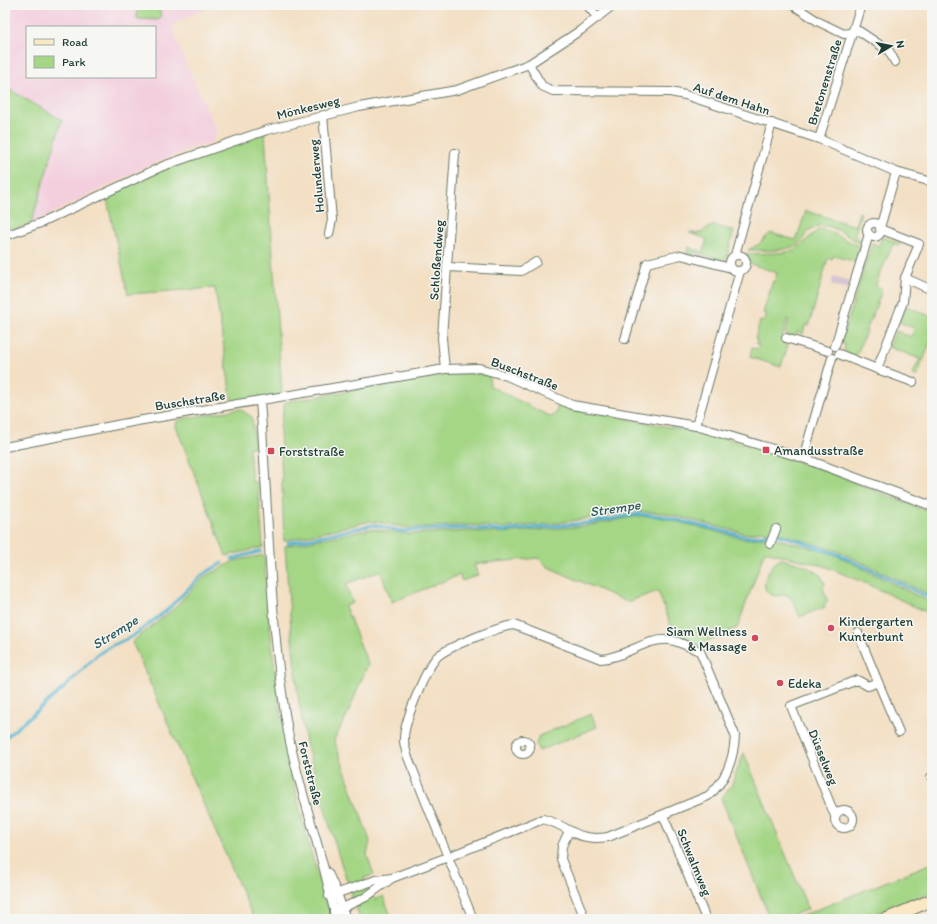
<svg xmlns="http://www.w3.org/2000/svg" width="937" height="924" viewBox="0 0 937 924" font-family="Itim,sans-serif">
  <rect width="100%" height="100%" fill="#f6f6f2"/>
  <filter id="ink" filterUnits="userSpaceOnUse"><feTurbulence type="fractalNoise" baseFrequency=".025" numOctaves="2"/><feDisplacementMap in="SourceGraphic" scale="8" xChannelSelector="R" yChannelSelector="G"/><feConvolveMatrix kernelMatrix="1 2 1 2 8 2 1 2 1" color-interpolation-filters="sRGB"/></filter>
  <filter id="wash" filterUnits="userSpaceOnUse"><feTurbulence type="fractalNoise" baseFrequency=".012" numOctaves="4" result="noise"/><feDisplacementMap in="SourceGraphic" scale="16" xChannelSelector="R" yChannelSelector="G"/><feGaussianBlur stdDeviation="0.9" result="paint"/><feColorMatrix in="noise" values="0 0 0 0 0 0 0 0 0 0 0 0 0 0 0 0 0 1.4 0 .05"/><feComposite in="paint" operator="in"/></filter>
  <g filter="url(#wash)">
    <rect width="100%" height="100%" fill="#f3dfc3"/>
    <!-- built -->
    <path fill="#f3cfde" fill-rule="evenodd" d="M5 5H220L193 14 176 23 173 29 183 57 217 131 212 143 195 147 143 168 31 224 62 120 5 87ZM27 27H155V77H27Z"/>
    <!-- industrial -->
    <polygon fill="#cfbdce" points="833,276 850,281 848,290 831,285"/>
    <!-- green -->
    <g fill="#a4d686" stroke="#628a5d">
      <polygon points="147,5 153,6 160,11 161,17 158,20 138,19 136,15 138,9"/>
      <polygon points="5,87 62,120 31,224 10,230 5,223"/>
      <polygon points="265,133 282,394 232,403 215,288 128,294 106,195 169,164"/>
      <path d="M806 211 855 226 859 212 861 213 854 237 862 240 860 244C847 236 825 217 810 230 805 235 801 243 795 246 781 252 763 250 748 250L759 244 770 233 796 240Z"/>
      <polygon points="714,225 734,231 725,263 720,263 720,260 695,252 693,256 687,252 688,247 703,252 707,239 689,233 690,232 697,234"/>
      <polygon points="819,229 829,231 860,247 856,262 834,256 832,259 828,258 809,326 805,325 803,334 797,332 796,337 785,334 789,320 787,319 782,337 784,338 783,343 788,345 781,367 750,357 752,348 757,349 759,345 756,344 757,340 755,339 760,321 764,322 767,314 763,313 773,281 775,281 777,273 751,264 745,254 776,253 794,251"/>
      <polygon points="882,237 900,243 899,246 893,244 877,281 876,286 881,288 881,293 856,357 845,352 844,348 845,344 841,342 872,243 879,246"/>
      <polygon points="906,306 932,317 932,338 917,376 912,375 920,359 889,347 896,331 911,337 914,328 899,322"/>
      <polygon points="458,372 489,375 490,386 551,417 556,413 558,405 725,438 823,470 932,513 928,518 932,520 932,596 840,552 779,533 762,531 747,534 663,513 635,511 558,523 504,528 470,525 409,528 371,521 284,541 280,427 285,402"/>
      <polygon points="240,409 252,417 255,447 249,447 252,482 258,482 263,547 226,556 176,426 177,421 180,419"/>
      <polygon points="638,516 659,517 745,539 769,537 821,550 838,556 932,603 932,615 865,583 824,566 765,551 737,628 698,645 674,634 658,591 627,602 548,567 539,558 474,564 478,575 462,581 459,575 392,602 380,571 346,584 353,603 345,606 368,664 347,715 334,740 370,841 367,855 374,875 364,878 375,900 383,896 392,919 360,919 338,854 306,743 298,696 291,629 285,546 371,529 409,534 467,531 503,533 586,526"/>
      <path d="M264 555C273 680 289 801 333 919H254L132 642 171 611 203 578 234 561Z"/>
      <path d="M782 559C797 563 821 568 825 584L823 588 828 602 824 604 825 607 800 617 793 601 787 595C782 595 776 597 771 595 756 588 771 561 782 559Z"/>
      <polygon points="591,714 597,727 539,751 536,744 539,736"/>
      <polygon points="744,753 808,909 783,919 770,919 721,798 731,786"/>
      <polygon points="932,863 932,892 863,919 794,919"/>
    </g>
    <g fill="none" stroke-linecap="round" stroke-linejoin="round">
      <!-- stream -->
      <g stroke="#52b6d1" stroke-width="3">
        <polyline points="288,543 373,525 402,531 467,528 503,531 587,523 639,514 661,516 747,537 774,534 787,537 840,555 932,599"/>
        <polyline points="232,559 261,551"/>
        <polyline points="5,738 65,687 97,655 109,647 133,636 166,611 202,575 222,563"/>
      </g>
    </g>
  </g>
  <g filter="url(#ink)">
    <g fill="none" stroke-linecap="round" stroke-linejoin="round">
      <defs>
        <g id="minor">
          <polyline points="587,5 598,18"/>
          <polyline points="793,5 819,22 844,34 859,31 889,51 895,62"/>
          <polyline points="529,64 542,86 553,91 670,92 685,95 819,139 896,172 932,182"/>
          <polyline points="323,115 332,220 329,234"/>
          <polyline points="819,139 861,5"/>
          <circle cx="874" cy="230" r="7"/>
          <polyline points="880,228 896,172"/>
          <polyline points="5,236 43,222 163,166 267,130 359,107 457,90 529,64 581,30 613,5"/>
          <circle cx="738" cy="263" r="8"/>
          <polyline points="735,255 772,123"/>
          <polyline points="448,267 521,271 536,262"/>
          <polyline points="905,278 932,290"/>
          <polyline points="786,338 828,351"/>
          <polyline points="625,339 647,263 681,255 731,268"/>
          <polyline points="835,346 869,234"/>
          <polyline points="839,354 877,369 903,302 905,278 919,244 880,229"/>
          <polyline points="445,369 442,338 455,153"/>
          <polyline points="877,369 913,382"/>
          <path d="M260 401C269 511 269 623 288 732 296 775 310 816 321 858 327 878 330 899 337 919"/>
          <polyline points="696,426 740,271"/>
          <polyline points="5,447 137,421 445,369 479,368 507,376 572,405 696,426 803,458 932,506"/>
          <polyline points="803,458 832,358"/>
          <polyline points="770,544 776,529"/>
          <polyline points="878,682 899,732"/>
          <circle cx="523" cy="747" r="7"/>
          <polyline points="931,777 932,776"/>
          <circle cx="844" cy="819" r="9"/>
          <polyline points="663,815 706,919"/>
          <polyline points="835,816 791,706 857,680 868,686 878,682 858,633"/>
          <polyline points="569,831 562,846 561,859 585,919"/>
          <polyline points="328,873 337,893 346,919"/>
          <path d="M329 896 376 880 392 878 448 857 407 755C406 750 404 745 404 740 403 724 425 671 436 658 444 648 501 626 514 625L601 659C625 658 646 637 671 640 680 642 691 648 700 651L735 735C734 758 726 781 708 796L608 837C574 842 571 826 543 819L448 857 473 919"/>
          <polyline points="334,912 366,897 392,878"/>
        </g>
        <polyline id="secondary" points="887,919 932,900"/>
      </defs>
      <!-- minor casing -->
      <use href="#minor" stroke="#697666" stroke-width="10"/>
      <!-- secondary casing -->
      <use href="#secondary" stroke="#697666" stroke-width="14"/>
      <!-- minor -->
      <use href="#minor" stroke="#fff" stroke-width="8"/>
      <!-- secondary -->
      <use href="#secondary" stroke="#fae7c3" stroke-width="12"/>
    </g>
  </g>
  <!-- markers -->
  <g fill="#d1495b" stroke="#f6f6f2" stroke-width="1.5">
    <rect x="762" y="446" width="8" height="8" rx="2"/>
    <rect x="267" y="447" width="8" height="8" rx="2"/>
    <circle cx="831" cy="628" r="4"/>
    <circle cx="755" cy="638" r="4"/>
    <circle cx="780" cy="683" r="4"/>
  </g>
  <g text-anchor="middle" stroke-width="3" stroke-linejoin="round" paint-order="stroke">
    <!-- street labels -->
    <g font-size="13" fill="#1f3d34" stroke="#f6f6f2">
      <text transform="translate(824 82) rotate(-73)" y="5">Bretonenstraße</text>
      <text transform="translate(732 98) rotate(18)" y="5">Auf dem Hahn</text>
      <text transform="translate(308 107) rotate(-14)" y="5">Mönkesweg</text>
      <text transform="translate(316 176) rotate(-95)" y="5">Holunderweg</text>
      <text transform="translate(436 260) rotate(-86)" y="5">Schloßendweg</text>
      <text transform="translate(525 373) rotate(21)" y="5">Buschstraße</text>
      <text transform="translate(190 400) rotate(-9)" y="5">Buschstraße</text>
      <text transform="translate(824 757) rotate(68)" y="5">Düsselweg</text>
      <text transform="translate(311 773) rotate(76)" y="5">Forststraße</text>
      <text transform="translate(695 862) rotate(68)" y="5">Schwalmweg</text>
    </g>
    <!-- poi labels -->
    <g font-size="13" fill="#1f3d34" stroke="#f6f6f2" text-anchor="start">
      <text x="774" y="455">Amandusstraße</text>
      <text x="279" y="456">Forststraße</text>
      <text x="839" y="626">Kindergarten<tspan x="839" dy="15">Kunterbunt</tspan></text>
      <text x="747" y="636" text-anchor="end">Siam Wellness<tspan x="747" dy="15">&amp; Massage</tspan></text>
      <text x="788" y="688">Edeka</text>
    </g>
    <!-- water labels -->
    <g font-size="14" font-style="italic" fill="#2c5b5b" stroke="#f6f6f2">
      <text transform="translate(615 508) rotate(-8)" y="5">Strempe</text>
      <text transform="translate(115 632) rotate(-32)" y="5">Strempe</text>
    </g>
  </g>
  <!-- margin -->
  <rect width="937" height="924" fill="none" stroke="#f6f6f2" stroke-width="20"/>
  <!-- legend -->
  <rect x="26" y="26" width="130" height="52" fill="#f6f6f2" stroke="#a0aca6"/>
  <rect x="34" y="39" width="20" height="6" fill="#fae7c3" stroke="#a0aca6"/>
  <text x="62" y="46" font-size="12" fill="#1f3d34">Road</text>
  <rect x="34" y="56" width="20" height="12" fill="#a4d686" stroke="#a0aca6"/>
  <text x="62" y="66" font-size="12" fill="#1f3d34">Park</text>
  <!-- north arrow -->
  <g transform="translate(891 46) rotate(80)" stroke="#f6f6f2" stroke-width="3" paint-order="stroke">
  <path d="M0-3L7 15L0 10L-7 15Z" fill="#1f3d34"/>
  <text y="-6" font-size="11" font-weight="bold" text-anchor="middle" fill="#1f3d34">N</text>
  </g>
</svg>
